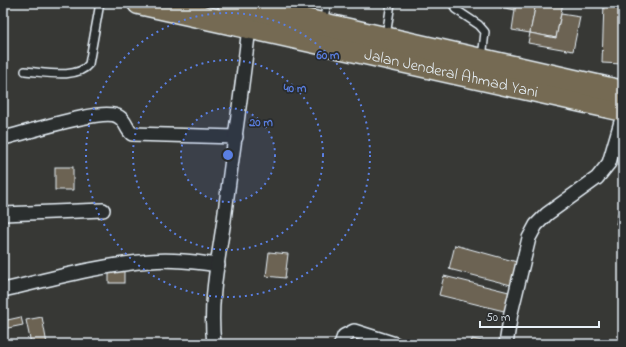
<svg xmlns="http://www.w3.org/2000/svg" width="626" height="347" viewBox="0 0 626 347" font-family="'Indie Flower',sans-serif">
  <rect width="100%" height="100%" fill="#373835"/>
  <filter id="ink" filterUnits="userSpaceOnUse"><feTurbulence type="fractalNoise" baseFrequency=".025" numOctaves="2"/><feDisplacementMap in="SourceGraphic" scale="8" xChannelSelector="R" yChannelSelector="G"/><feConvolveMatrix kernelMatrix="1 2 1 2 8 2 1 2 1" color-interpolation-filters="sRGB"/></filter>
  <g filter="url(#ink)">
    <!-- building -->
    <g fill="#6c6353" stroke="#e8f1f8">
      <polygon points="482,3 516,3 515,10"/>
      <polygon points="516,3 536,3 530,33 512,30"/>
      <polygon points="536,3 563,3 556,38 530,33"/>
      <polygon points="604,3 623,3 623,64 602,63"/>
      <polygon points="561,14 580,17 573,51 528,43 530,33 556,38"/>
      <rect x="55" y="167" width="18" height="23"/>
      <polygon points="623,190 623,225 616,224"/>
      <polygon points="455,245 517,262 511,285 449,269"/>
      <polygon points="269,252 288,254 285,278 266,276"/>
      <rect x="109" y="271" width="15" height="12"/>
      <polygon points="444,276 513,293 508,312 439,295"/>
      <polygon points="21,317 23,325 3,329 3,321"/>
      <polygon points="42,317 47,344 31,344 26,320"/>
      <polygon points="472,339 498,344 471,344"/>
    </g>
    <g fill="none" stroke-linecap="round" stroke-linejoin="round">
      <defs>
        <g id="lane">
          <polyline points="453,3 455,9 479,25 485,32 482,58"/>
          <polyline points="323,22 327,3"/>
          <polyline points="386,36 391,3"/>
          <path d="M25 71C43 72 77 80 89 64L100 3"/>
        </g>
        <g id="street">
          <path d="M3 138C25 134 104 106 119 117 126 121 126 129 132 134L236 137"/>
          <polyline points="3,214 103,210"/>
          <path d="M3 290C51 279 101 265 150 261 173 259 195 262 218 265"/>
          <path d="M214 344C209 302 218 262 224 220 232 156 242 91 249 27"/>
          <polyline points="341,344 344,336 354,331 395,344"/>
          <polyline points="506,344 511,313 529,238 536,225 547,214 597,178 609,163 623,115"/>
        </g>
        <g id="highway">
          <path id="s1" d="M139 3 623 110"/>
          <polyline points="229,3 623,92"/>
        </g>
      </defs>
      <!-- lane casing -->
      <use href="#lane" stroke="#e8f1f8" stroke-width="10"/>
      <!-- street casing -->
      <use href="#street" stroke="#e8f1f8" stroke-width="16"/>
      <!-- highway casing -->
      <use href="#highway" stroke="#e8f1f8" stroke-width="25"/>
      <!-- lane -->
      <use href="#lane" stroke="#2a2d2e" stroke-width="7"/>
      <!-- street -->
      <use href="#street" stroke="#2a2d2e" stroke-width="13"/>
      <!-- highway -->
      <use href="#highway" stroke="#746b52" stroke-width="22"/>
    </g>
  </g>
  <!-- distance rings -->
  <circle cx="228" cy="155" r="47" fill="#5a7fe2" fill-opacity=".12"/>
  <g fill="none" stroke="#5a7fe2" stroke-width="2" stroke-dasharray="2 4">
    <circle cx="228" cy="155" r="47"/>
    <circle cx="228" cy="155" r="95"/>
    <circle cx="228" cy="155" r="142"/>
  </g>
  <g text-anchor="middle" stroke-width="3.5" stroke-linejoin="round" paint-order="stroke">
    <!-- street labels -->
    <g font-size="16" fill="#e8f1f8" stroke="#2a2d2e">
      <text dy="6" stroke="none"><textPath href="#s1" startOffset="320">Jalan Jenderal Ahmad Yani</textPath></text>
    </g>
  </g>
  <circle cx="228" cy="155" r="6" fill="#5a7fe2" stroke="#2a2d2e" stroke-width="2"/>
  <g font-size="12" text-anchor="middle" font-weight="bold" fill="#5a7fe2" stroke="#2a2d2e" stroke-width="3.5" stroke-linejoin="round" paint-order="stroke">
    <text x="328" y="59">60 m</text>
    <text x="295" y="92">40 m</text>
    <text x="261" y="126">20 m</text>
  </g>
  <!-- margin -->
  <rect width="626" height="347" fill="none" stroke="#2a2d2e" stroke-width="16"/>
  <rect x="8" y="8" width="610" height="331" fill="none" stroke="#e8f1f8" stroke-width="1.5" filter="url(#ink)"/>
  <!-- scale -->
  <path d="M480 321v6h119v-6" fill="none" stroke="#e8f1f8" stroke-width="2"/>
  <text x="486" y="321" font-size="12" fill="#e8f1f8" stroke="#2a2d2e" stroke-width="3" paint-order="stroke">50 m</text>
</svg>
